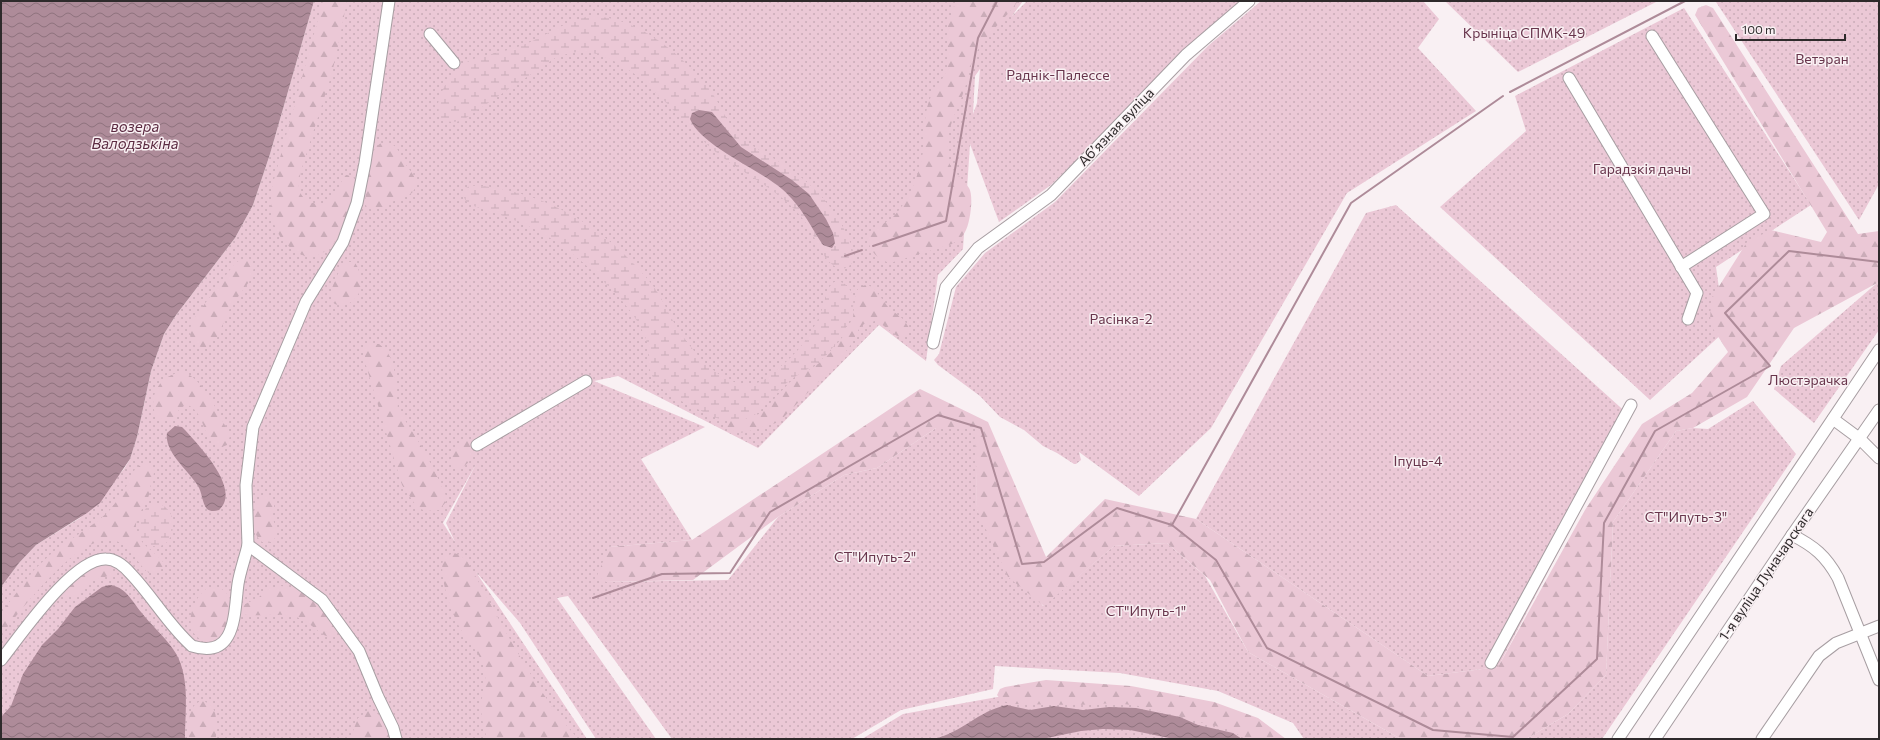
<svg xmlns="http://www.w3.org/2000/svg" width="1880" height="740" viewBox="0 0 1880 740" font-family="Commissioner,sans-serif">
  <defs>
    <pattern id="grass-dots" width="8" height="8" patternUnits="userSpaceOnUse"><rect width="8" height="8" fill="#ebc8d6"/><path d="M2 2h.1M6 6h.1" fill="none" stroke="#caacb8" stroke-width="1.8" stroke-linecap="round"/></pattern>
    <pattern id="forest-firs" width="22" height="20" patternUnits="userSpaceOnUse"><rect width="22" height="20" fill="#ebc8d6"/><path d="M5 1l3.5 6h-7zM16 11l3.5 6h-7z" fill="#caacb8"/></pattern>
    <pattern id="wetland-marsh" width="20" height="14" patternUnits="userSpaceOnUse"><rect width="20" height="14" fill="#ebc8d6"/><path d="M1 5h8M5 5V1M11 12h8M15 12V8" fill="none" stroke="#caacb8"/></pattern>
    <pattern id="water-waves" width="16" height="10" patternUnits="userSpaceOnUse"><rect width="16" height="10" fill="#ae8b99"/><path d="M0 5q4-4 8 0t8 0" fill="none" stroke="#8e727d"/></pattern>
  </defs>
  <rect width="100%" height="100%" fill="#f9f0f3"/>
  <!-- grass -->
  <g fill="url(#grass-dots)" fill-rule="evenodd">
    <path d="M314 1H1023L1012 16 1027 1H1240L1051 185 999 222 970 144 963 249 938 275 926 361 879 325 758 448 618 376 594 381 705 427 641 459 692 540 609 547 606 582 728 580 778 517 844 475 877 468 936 428H976L977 510 1043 606 1114 546 1167 543 1205 576 1248 652 1401 739H1304L1293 723 1218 691 1120 673 995 666 993 689 901 710 852 739H672L568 596 557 598 656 739H596L520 623 476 572 587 739H1V587L19 563 36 545 80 518 124 469 130 459 137 437 151 371 164 334 176 315 235 238 253 205 270 154ZM980 69 977 103 973 114 975 76ZM476 464 446 523 455 542 443 523Z"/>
    <polygon points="1261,1 1423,1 1439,19 1418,48 1476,111 1347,193 1211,428 1139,496 1079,452 1081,460 1076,464 1074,464 1057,453 1043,446 1024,430 1000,417 980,396 938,365 934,360 939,354 956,287 985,253 1055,202 1208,46"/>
    <polygon points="1445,1 1658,1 1518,72"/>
    <polygon points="1879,1 1879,184 1859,220 1716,2"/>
    <polygon points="1684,8 1811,205 1716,267 1725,331 1650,400 1440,207 1526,131 1515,96"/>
    <polygon points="1396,205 1630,416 1498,667 1428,676 1196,519 1366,213"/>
    <polygon points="1877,283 1879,284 1879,330 1814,423 1774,389 1781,366"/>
    <polygon points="1753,401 1796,454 1602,739 1526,739 1568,714 1606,675 1613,522 1676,431 1693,428 1708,429"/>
    <polygon points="1063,685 1235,717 1262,739 862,739 903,714"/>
  </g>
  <!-- forest -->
  <g fill="url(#forest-firs)">
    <path d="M323 1H347C342 25 338 49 332 73 324 99 315 126 307 152 304 162 298 177 299 188 300 201 319 209 330 200 338 193 339 183 346 175L353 176 355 181C352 210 342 252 309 258 276 245 268 220 272 187Z"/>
    <path d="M956 1H1018C1006 18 990 31 979 48 970 61 969 76 964 91 957 111 947 127 947 149 947 171 959 173 969 188 974 196 970 224 965 232 962 238 957 241 952 244L890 263C876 259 866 248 869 233 877 226 887 223 894 216 911 198 922 168 924 143 925 129 924 115 929 101 934 87 946 79 948 64 949 54 947 43 947 33 948 22 952 11 956 1Z"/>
    <polygon points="1706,5 1713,8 1858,234 1879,231 1879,282 1794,328 1747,397 1693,428 1676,431 1613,522 1606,675 1568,714 1526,739 1401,739 1248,652 1210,580 1167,543 1114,546 1044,606 1008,577 977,510 975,428 936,428 877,468 844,475 778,517 693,580 606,582 597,576 609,547 692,540 920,389 988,422 1046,557 1105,499 1196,519 1428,676 1498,667 1585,510 1642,424 1692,393 1728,352 1710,324 1711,299 1747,242 1771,230 1821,242 1827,232 1695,15 1698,8"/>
    <path d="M381 143C385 143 389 143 393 145 399 149 400 155 403 160 408 170 421 179 414 190 410 198 396 199 390 203 382 207 376 212 367 208 363 198 369 159 374 150 376 147 378 145 381 143Z"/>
    <path d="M242 259 247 260 254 267 251 279 230 308 218 336 206 347C189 348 188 334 192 321L235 263Z"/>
    <path d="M349 262H354C358 266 359 271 360 276 369 309 316 319 335 281 338 274 341 265 349 262Z"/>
    <polygon points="866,285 873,287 888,307 904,320 909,328 908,335 904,337 897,336 880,323 875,321 864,324 859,329 850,346 836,364 779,422 746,432 738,433 727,428 726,424 729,421 745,420 761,413 790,382 818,364 830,353 844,335 853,317 856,291 862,286"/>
    <path d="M374 344H379C400 360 393 381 397 403 400 415 409 425 415 436 426 453 438 477 446 496V502L439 510 425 511 417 507 402 485 365 362V348L368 345Z"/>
    <path d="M183 372C203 378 218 413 228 431L230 436 227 445 222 447C200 442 208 415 188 405 178 406 177 415 171 421L157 418C146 397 160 374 183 372Z"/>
    <path d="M465 439 471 441C478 452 469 468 456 468L451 464C449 454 457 444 465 439Z"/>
    <path d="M143 463H148L152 465C156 472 153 476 151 483 150 488 150 493 148 498 143 510 131 521 138 535 143 547 156 552 163 562V567L159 572 149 573C137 564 131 546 116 541 81 529 21 611 1 635V613L34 570 53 552 99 520 109 511 123 493 135 469Z"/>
    <path d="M267 496C279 502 272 509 273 518 275 527 278 531 274 540 251 556 245 499 267 496Z"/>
    <path d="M454 553 460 555 467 561C500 620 533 689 578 739H487C484 728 481 717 481 706 482 692 488 680 484 667 480 653 468 642 461 630 452 614 437 574 444 557Z"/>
    <polygon points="101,564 111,566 113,569 111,575 89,582 74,596 68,597 65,595 64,589 79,574"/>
    <path d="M280 586C310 587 321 608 338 629L336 635C325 641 318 629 309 624 304 620 298 617 292 616 279 612 245 619 240 612L241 607 243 605 258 598 269 588Z"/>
    <path d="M209 587C250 584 227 656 200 639 181 627 194 595 209 587Z"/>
    <polygon points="1046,680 1131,686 1214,702 1258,718 1286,739 1245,739 1231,730 1139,706 1116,703 1077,705 1016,704 1002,701 997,695 1000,689 1005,687"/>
    <path d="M201 701C220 703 216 725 216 739H189C189 725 186 707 201 701Z"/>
    <path d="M368 711C383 711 387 727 392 739H350L358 718Z"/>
  </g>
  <!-- wetland -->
  <g fill="url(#wetland-marsh)">
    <path d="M590 16C637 16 682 54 710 90 721 105 726 122 739 135 750 146 765 153 778 161 809 180 834 205 849 239 852 247 857 257 851 264 837 280 820 251 816 241 796 194 747 179 711 148 676 117 648 74 603 56 586 49 571 51 555 58L463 120C454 123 446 123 439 116 436 105 439 98 444 87 461 51 491 58 523 45 546 36 565 21 590 16Z"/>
    <path d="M470 186C483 185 497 188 510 191 566 204 613 237 650 282 662 296 668 314 678 329 695 355 730 398 764 380 792 358 807 345 821 312 825 304 826 287 834 282 840 281 844 282 848 287 865 307 837 346 821 360 811 368 798 374 788 382 764 399 763 425 724 420 713 418 702 411 691 406 673 397 653 388 649 366 647 358 649 350 647 342 641 324 629 308 616 294 593 270 565 245 536 230 516 219 493 213 471 205L466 201 463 196 466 188Z"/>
    <path d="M154 503C165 503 173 513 173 524 173 561 127 548 141 516 144 510 147 506 154 503Z"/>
  </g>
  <!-- water -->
  <g fill="url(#water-waves)">
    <polygon points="1,1 314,1 270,154 253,205 235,238 176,315 164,334 151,371 137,437 130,459 100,503 87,513 36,545 19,563 1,587"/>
    <path d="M699 110 712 112 741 147 792 180 809 194 826 219 833 233 835 243 832 248 823 245C809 224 802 207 782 189 759 169 701 146 690 119L692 113Z"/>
    <path d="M175 426 182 427 185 430C199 446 242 489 219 510 215 511 211 512 207 509 202 503 202 492 198 486 189 471 164 452 167 433Z"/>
    <path d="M109 585C125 586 132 601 141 612 151 625 164 636 173 649 191 674 185 710 185 739H1V717L11 706 23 674 42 645 58 629 75 607 102 587Z"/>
    <path d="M1007 705 1030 710 1054 706 1083 710 1109 707 1136 708 1180 717 1198 725 1233 733 1242 739H1174L1130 730 1103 729 1081 731 1042 739H934C963 732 978 711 1007 705Z"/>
  </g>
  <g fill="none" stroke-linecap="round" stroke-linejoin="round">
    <!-- stream -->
    <g stroke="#ae8b99" stroke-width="2">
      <polyline points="1510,92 1685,1"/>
      <polyline points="873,246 946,221 978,38 997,1"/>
      <polyline points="845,256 862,250"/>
      <polyline points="1172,525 1351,203 1503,96"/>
      <polyline points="593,598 662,574 730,573 770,512 938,415 981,428 1022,564 1044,562 1117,508 1172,525 1216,560 1267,648 1433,730 1513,737 1597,659 1604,523 1655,431 1770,366 1725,313 1789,251 1879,262"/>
    </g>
    <defs>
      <g id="minor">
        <polyline points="389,1 365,163 357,203 343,242 306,302 253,427 246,485 248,545 322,600 359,651 378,697 393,728 396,739"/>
        <polyline points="430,34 454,63"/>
        <polyline points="1652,36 1764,214 1681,267"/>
        <polyline points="1569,78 1697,293 1688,319"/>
        <polyline points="933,343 946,287 978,248 1051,195 1186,55 1249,1"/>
        <polyline points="1833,419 1860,439 1879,458"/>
        <polyline points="477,445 586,381"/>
        <path d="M1792 535C1814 546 1826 556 1838 578L1879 680"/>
        <path d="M1 660C21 635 73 558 106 559 116 559 125 567 131 574 153 597 169 626 192 646 237 660 234 612 238 584 240 571 245 558 248 545"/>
        <polyline points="1491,663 1631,405"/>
        <polyline points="1618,739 1879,350"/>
        <polyline points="1655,739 1792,535 1879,410"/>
        <polyline points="1762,739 1819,656 1836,643 1879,626"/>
      </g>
    </defs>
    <!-- minor casing -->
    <use href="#minor" stroke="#a79ea2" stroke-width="13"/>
    <!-- minor -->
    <use href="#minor" stroke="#fff" stroke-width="11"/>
  </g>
  <g text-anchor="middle" stroke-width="3" stroke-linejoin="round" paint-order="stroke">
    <!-- park labels -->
    <g font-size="14" fill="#68354c" stroke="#f9f0f3">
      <text x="1524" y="38">Крыніца СПМК-49</text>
      <text x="1822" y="64">Ветэран</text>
      <text x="1058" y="80">Раднік-Палессе</text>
      <text x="1642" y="174">Гарадзкія дачы</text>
      <text x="1121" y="324">Расінка-2</text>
      <text x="1808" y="385">Люстэрачка</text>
      <text x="1418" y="466">Іпуць-4</text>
      <text x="1686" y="522">СТ"Ипуть-3"</text>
      <text x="875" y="562">СТ"Ипуть-2"</text>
      <text x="1146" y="616">СТ"Ипуть-1"</text>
    </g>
    <!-- street labels -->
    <g font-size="14" fill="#2e2a2b" stroke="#f9f0f3">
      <text transform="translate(1116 127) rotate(-46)" y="5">Абʼязная вуліца</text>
      <text transform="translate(1766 574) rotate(-56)" y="5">1-я вуліца Луначарскага</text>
    </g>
    <!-- water labels -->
    <g font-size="15" font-style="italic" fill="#5c2b42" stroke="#f9f0f3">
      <text x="135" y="132">возера<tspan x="135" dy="17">Валодзькіна</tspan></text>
    </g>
  </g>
  <!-- border -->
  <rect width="1880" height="740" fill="none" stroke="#2e2a2b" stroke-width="4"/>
  <!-- scale -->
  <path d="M1736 34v6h109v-6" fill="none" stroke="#2e2a2b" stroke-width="2"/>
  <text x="1742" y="34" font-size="12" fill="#2e2a2b" stroke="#f9f0f3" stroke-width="3" paint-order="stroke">100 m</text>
</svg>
